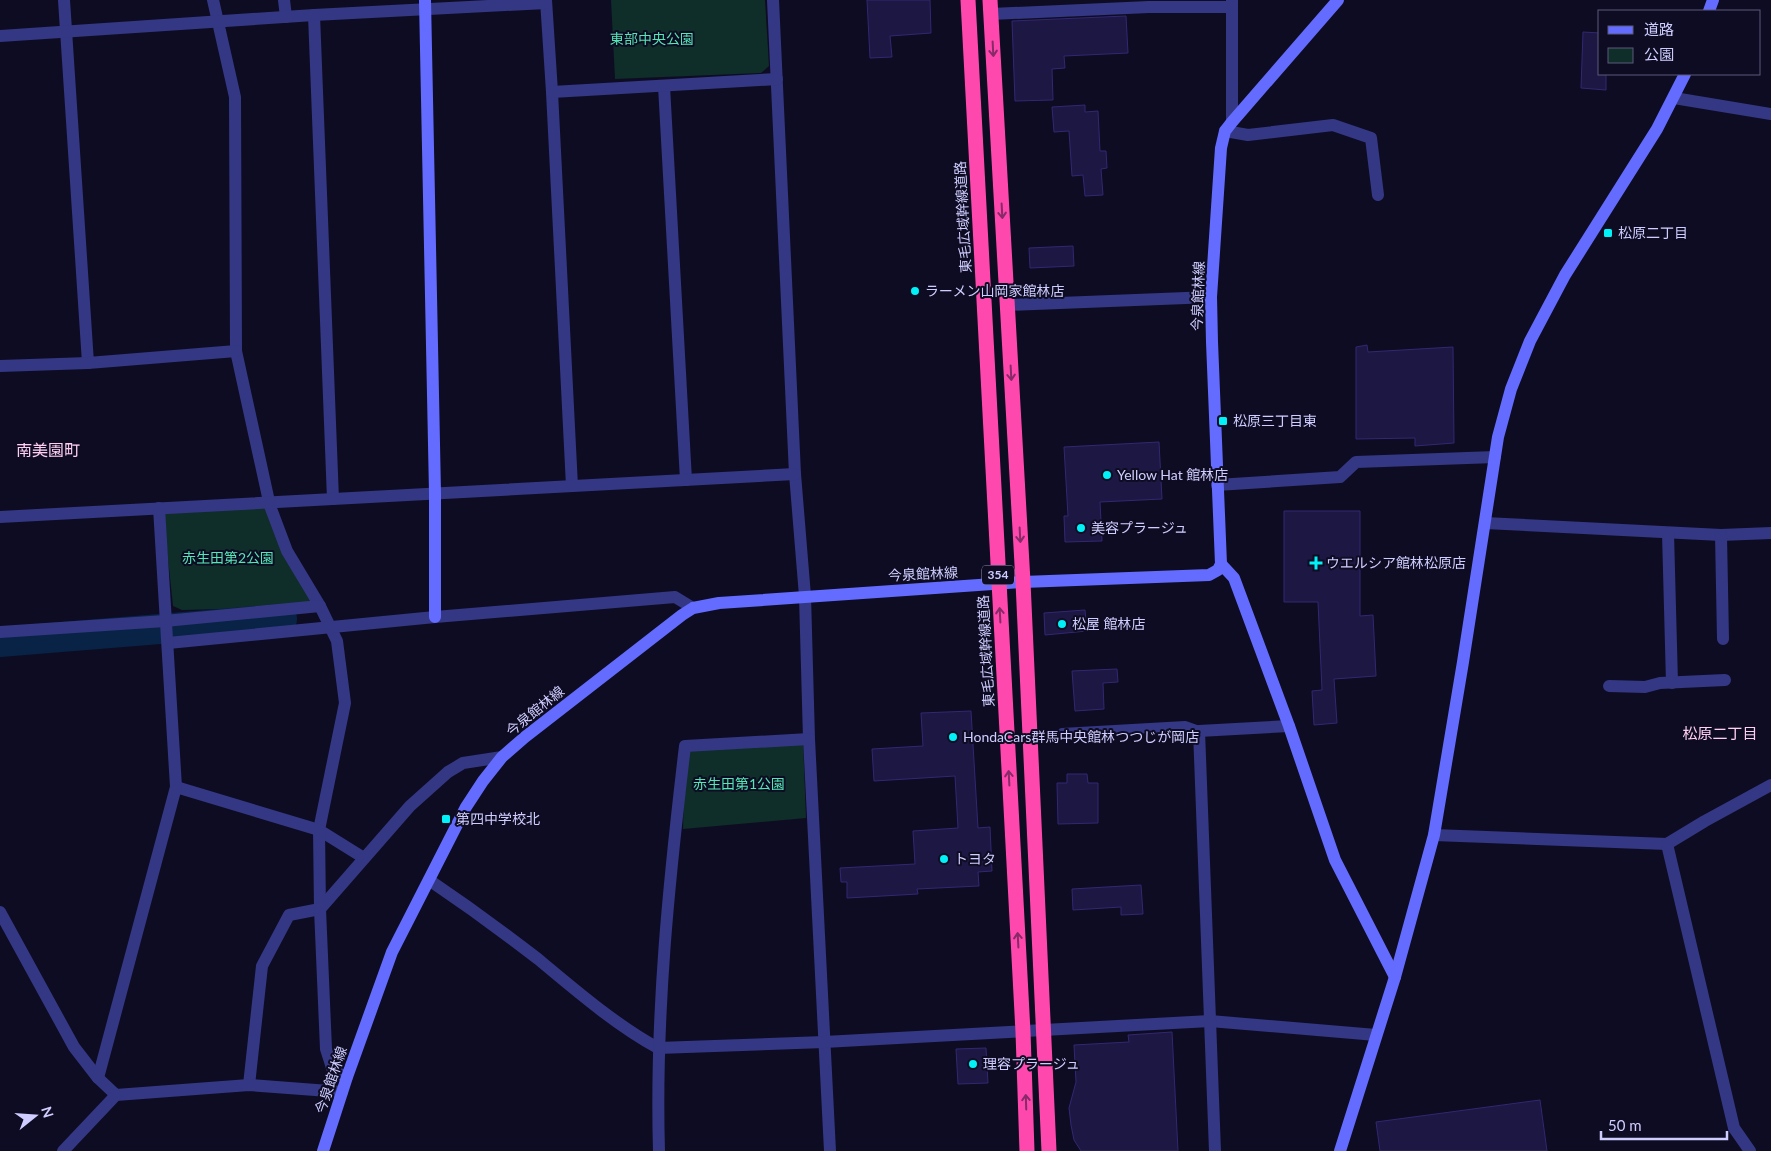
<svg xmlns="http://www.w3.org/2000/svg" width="1771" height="1151" viewBox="0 0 1771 1151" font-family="Lato,'Noto Sans JP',sans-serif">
  <rect width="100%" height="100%" fill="#0e0c22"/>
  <!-- green -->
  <g fill="#0f2d29">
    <polygon points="611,0 765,0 769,66 761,73 615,79"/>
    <polygon points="270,506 317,607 182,610 173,606 163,511"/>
    <polygon points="803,740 806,818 683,829 685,746"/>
  </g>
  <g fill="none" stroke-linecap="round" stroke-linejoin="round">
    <!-- river -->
    <polyline stroke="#082345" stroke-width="30" points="0,642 282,619"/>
  </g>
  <!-- building -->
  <g fill="#1d1744" stroke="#312872">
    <polygon points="867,0 930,0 931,33 890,36 892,57 870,58"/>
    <polygon points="1126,16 1128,53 1064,56 1065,68 1052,69 1053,100 1015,101 1012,21"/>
    <polygon points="1583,32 1600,33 1600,74 1606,74 1606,90 1581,88"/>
    <polygon points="1085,105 1085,112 1098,111 1100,151 1106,151 1107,168 1101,169 1103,195 1085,196 1083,175 1072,176 1069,131 1054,132 1052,107"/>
    <polygon points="1073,246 1074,266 1030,268 1029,248"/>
    <polygon points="1367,345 1368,352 1453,347 1454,443 1415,446 1415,438 1356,439 1356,347"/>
    <polygon points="1159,442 1162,499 1100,502 1102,541 1065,542 1064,516 1068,516 1064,447"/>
    <polygon points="1284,511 1360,511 1360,616 1373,615 1376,676 1334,679 1337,723 1314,725 1312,691 1322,690 1318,602 1284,602"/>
    <polygon points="1085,610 1087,631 1045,635 1044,613"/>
    <polygon points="1117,669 1118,682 1103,683 1104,709 1075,711 1072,671"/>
    <polygon points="971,711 978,828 990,827 992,871 978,872 979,886 917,889 918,894 847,898 847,882 841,882 840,868 915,864 913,831 958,828 955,776 874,781 872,749 923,746 921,713"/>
    <polygon points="1067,774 1087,774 1088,783 1098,783 1098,823 1058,824 1057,783 1067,783"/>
    <polygon points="1141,885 1143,914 1121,915 1121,907 1073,910 1072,889"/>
    <polygon points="1172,1032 1178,1151 1081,1151 1074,1140 1071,1125 1069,1108 1076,1082 1074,1045 1129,1042 1128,1035"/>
    <polygon points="986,1048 988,1083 958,1084 956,1049"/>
    <polygon points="1540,1100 1547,1151 1380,1151 1376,1122"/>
  </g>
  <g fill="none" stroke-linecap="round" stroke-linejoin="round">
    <!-- lane -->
    <polyline stroke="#343784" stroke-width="10" points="1062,733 1185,726 1199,731"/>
    <!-- street -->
    <g stroke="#343784" stroke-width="12">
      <polyline points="64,0 88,363"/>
      <polyline points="213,0 235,97 236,351 270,506 287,551 320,606 337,641 345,703 319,830 364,858"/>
      <polyline points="284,0 286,17"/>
      <polyline points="546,0 552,92 572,486"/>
      <polyline points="773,0 795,474 805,596 809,739 830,1151"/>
      <polyline points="1232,0 1232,122"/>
      <polyline points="991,14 1149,7 1232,7"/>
      <polyline points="314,15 333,499"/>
      <polyline points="0,36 314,15 546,3"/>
      <polyline points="664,86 686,480"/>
      <polyline points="552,92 777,79"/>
      <polyline points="1674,98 1771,114"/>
      <polyline points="1225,131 1248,135 1333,125 1371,138 1378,195"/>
      <polyline points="1007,305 1211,297"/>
      <polyline points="0,366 88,363 236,351"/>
      <polyline points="1217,485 1340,477 1356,462 1495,457"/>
      <polyline points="0,517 795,474"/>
      <polyline points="1485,523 1721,535 1771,533"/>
      <polyline points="1668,533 1672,683"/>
      <polyline points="1721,535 1723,639"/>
      <polyline points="0,632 165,621 320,606"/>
      <polyline points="168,643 435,617 675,597 693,608"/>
      <polyline points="1609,686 1645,687 1660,683 1725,680"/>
      <polyline points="176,787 319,830 320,909 289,915 262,966 249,1085"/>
      <polyline points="1434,835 1667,844 1705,821 1771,785"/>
      <polyline points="1667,844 1734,1128 1750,1151"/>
      <path d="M429 880C466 905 502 931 538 959 574 989 617 1026 658 1048L824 1042 1210 1021 1376 1035"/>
      <polyline points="0,912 74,1047 98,1078 116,1095 249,1085 342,1092"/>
      <polyline points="347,1077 333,1071 326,1049 320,909 410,806 448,772 463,763 502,757"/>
      <polyline points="98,1078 176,787 159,508"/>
      <polyline points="63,1151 116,1095"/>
      <path d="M659 1151C655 1015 669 881 685 746L809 739"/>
      <polyline points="1215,1151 1199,731 1289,726"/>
    </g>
    <!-- secondary -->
    <g stroke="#646cff" stroke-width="12">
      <polyline points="425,0 435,493 435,617"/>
      <polyline points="1709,11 1713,0"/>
      <polyline points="1221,564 1234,578 1289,726 1335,860 1395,977"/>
      <polyline points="323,1151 347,1077 392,952 466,807 483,781 502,757 525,737 682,615 693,608 719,603 1023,582 1209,575 1218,570 1221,564 1212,342 1211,297 1221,148 1225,131 1232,122 1338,0"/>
      <polyline points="1340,1151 1395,977 1434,835 1463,662 1498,437 1511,389 1530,341 1565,275 1657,129 1685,74"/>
    </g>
    <!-- highway -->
    <g stroke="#ff48ad" stroke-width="15">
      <polyline points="968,0 1023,1032 1027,1151"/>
      <polyline points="990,0 1023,582 1049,1151"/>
    </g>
  </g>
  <!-- one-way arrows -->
  <defs><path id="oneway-shaft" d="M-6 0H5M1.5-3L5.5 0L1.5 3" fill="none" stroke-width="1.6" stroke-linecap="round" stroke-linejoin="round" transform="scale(1.25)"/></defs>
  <g stroke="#862a68">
    <use href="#oneway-shaft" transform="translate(993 49) rotate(87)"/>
    <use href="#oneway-shaft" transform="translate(1002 211) rotate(87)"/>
    <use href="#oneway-shaft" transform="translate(1011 373) rotate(87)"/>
    <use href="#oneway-shaft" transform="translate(1020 535) rotate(87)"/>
    <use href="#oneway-shaft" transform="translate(1000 615) rotate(-93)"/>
    <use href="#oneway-shaft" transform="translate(1009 778) rotate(-93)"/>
    <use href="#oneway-shaft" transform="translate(1018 940) rotate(-93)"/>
    <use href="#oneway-shaft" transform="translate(1026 1102) rotate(-92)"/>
  </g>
  <!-- markers -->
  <g fill="#00f2f8" stroke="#0e0c22" stroke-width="2">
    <rect x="1603" y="228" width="10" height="10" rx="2.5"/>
    <circle cx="915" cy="291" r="5"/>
    <rect x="1218" y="416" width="10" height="10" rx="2.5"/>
    <circle cx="1107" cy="475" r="5"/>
    <circle cx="1081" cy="528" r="5"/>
    <path d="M1313.5 555.5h5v5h5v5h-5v5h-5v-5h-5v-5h5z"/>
    <circle cx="1062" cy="624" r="5"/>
    <circle cx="953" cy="737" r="5"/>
    <rect x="441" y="814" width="10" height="10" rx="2.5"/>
    <circle cx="944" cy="859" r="5"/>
    <circle cx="973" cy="1064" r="5"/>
  </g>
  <g text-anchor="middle" stroke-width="4" stroke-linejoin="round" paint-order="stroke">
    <!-- shield labels -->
    <rect fill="#0e0c22" stroke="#9593bd" stroke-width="1" x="982" y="565.5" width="32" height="19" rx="4"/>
    <g font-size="12" font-weight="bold" fill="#cfcdff">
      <text x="998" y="579">354</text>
    </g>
    <!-- park labels -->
    <g font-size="14" fill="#53e6b6" stroke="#0e0c22">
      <text x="652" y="44">東部中央公園</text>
      <text x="228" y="563">赤生田第2公園</text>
      <text x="739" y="789">赤生田第1公園</text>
    </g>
    <!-- street labels -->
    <g font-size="14" fill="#cfcdff" stroke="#0e0c22">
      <text transform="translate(963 217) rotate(-93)" y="5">東毛広域幹線道路</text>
      <text transform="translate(1198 296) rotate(-88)" y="5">今泉館林線</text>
      <text transform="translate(923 574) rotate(-3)" y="5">今泉館林線</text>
      <text transform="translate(986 651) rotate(-93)" y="5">東毛広域幹線道路</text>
      <text transform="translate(535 711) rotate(-39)" y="5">今泉館林線</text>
      <text transform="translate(331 1080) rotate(-71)" y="5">今泉館林線</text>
    </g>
    <!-- poi labels -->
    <g font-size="14" fill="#cfcdff" stroke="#0e0c22" text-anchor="start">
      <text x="1618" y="238">松原二丁目</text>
      <text x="925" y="296">ラーメン山岡家館林店</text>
      <text x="1233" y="426">松原三丁目東</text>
      <text x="1117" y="480">Yellow Hat 館林店</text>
      <text x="1091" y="533">美容プラージュ</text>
      <text x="1326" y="568">ウエルシア館林松原店</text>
      <text x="1072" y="629">松屋 館林店</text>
      <text x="963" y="742">HondaCars群馬中央館林つつじが岡店</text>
      <text x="456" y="824">第四中学校北</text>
      <text x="954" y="864">トヨタ</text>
      <text x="983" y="1069">理容プラージュ</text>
    </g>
    <!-- neighbourhood labels -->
    <g font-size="15" fill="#ffcff1" stroke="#0e0c22">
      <text x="1720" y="739">松原二丁目</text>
    </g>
    <!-- quarter labels -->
    <g font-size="16" fill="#ffcff1" stroke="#0e0c22">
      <text x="48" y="456">南美園町</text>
    </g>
  </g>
  <!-- legend -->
  <rect x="1598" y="10" width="162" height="65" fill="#0e0c22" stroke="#5b597a"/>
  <rect x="1608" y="26" width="25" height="8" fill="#646cff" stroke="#5b597a"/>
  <text x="1644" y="35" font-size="15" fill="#cfcdff">道路</text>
  <rect x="1608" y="48" width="25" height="15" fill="#0f2d29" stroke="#5b597a"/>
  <text x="1644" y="60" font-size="15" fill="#cfcdff">公園</text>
  <!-- north arrow -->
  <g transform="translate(35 1116) rotate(73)" stroke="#0e0c22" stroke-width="4" paint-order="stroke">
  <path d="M0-4L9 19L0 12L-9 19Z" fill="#cfcdff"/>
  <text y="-8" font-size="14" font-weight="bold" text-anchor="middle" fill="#cfcdff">N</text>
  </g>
  <!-- scale -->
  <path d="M1601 1131v8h126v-8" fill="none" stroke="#cfcdff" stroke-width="2.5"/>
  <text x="1608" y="1131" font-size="15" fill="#cfcdff" stroke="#0e0c22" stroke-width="4" paint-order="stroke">50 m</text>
</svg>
